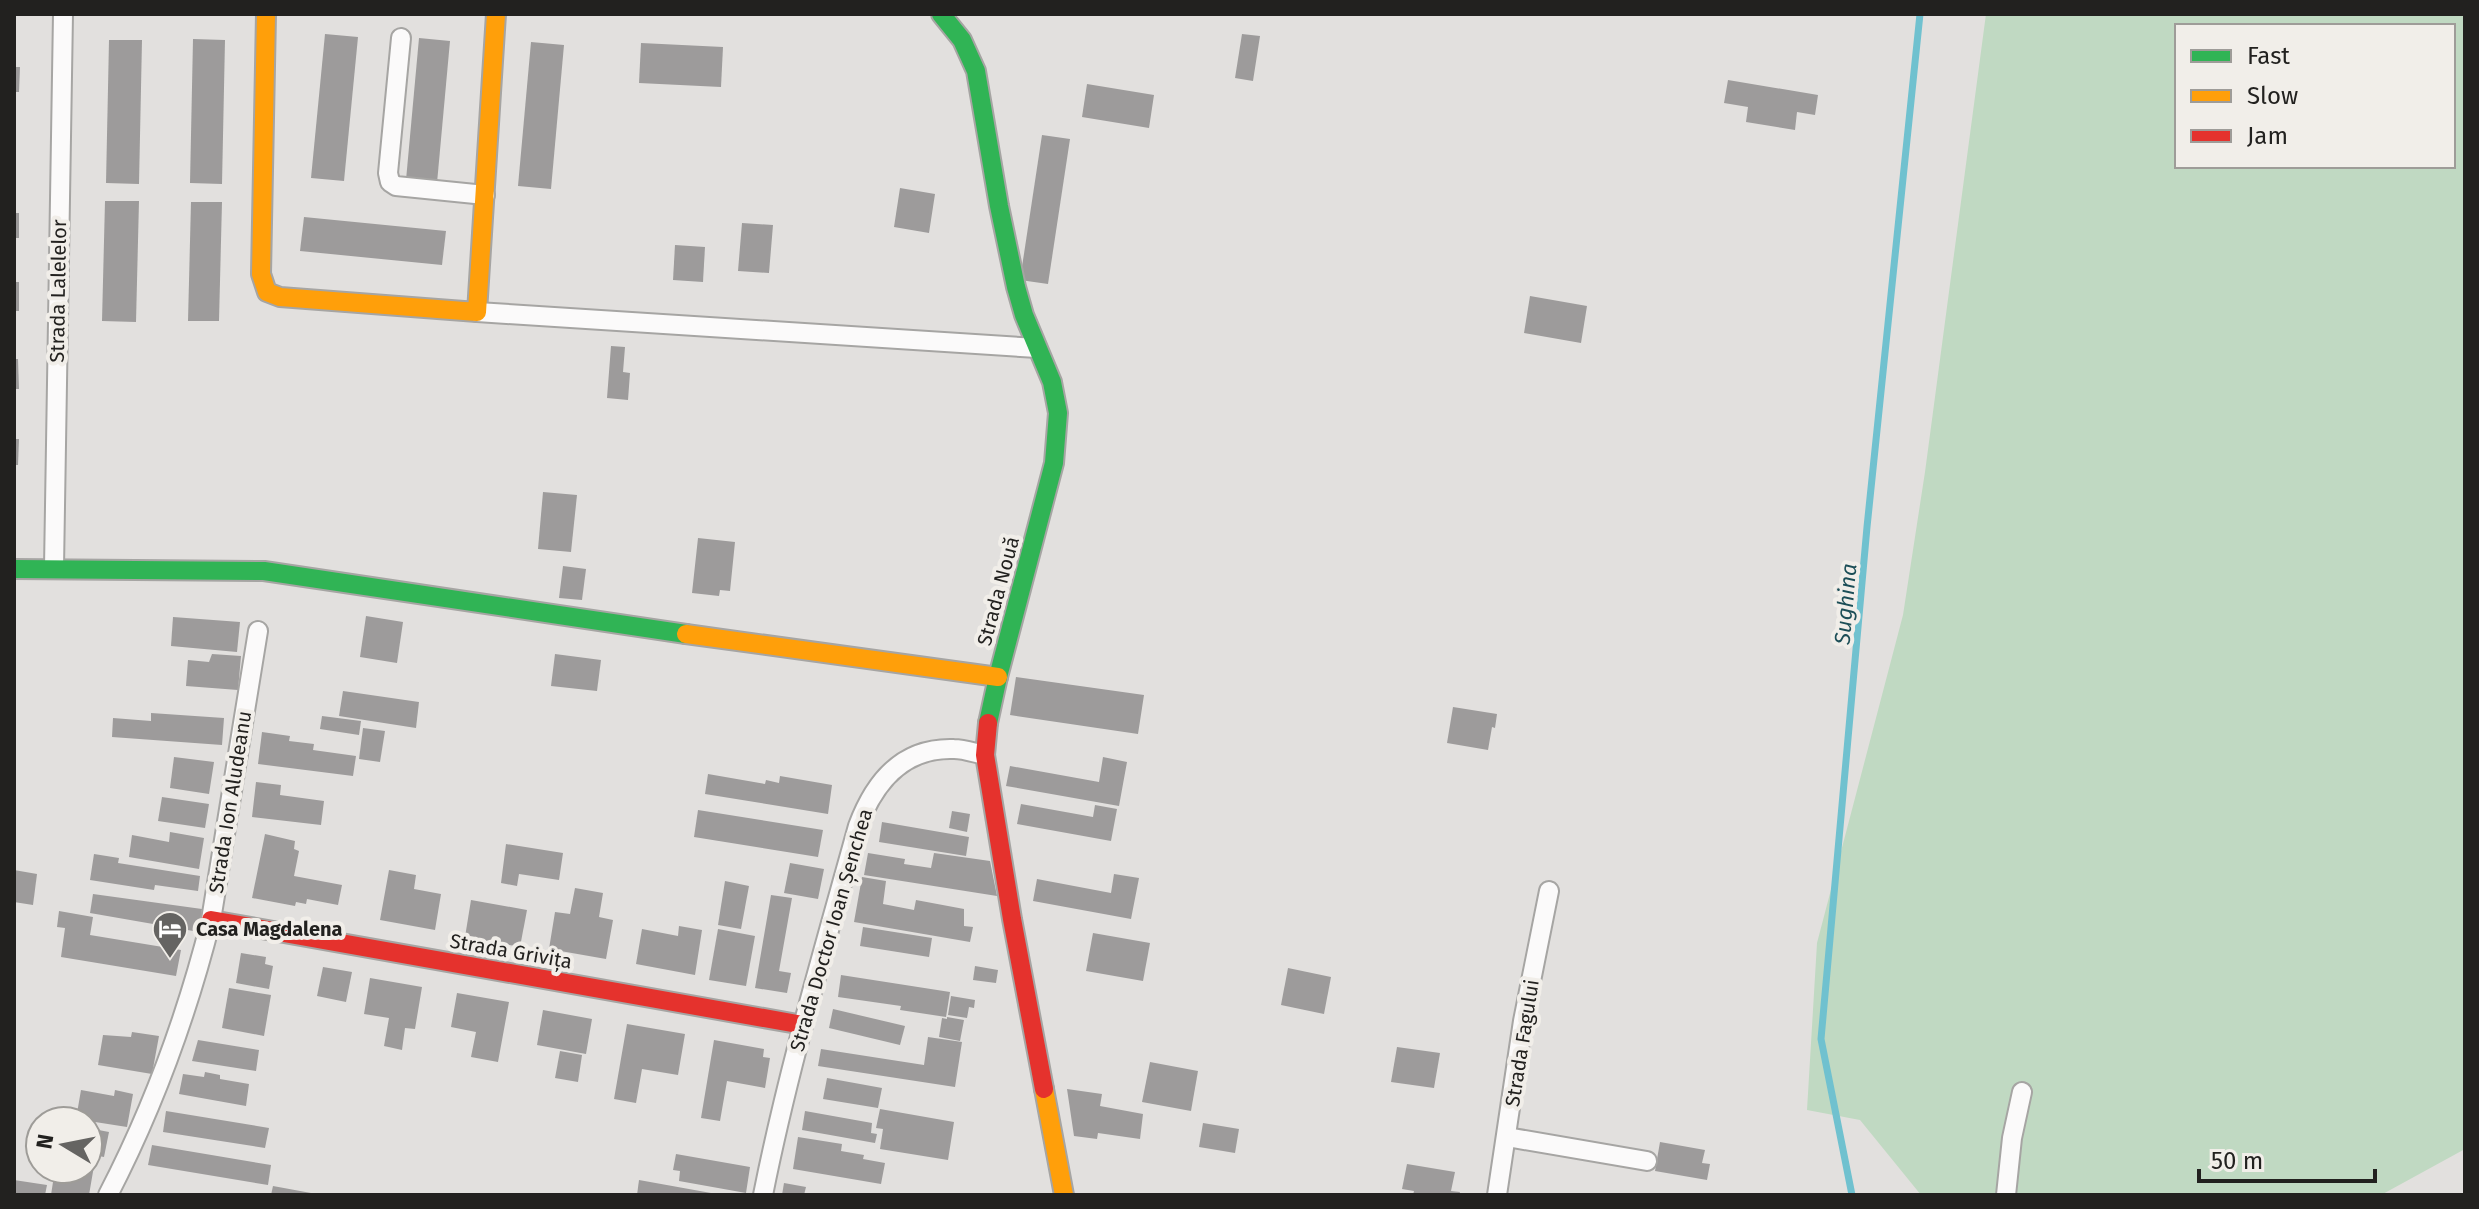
<svg xmlns="http://www.w3.org/2000/svg" width="2479" height="1209" viewBox="0 0 2479 1209" font-family="'Fira Sans',sans-serif">
  <rect width="100%" height="100%" fill="#e2e0de"/>
  <!-- green -->
  <path fill="#c0d9c2" fill-rule="evenodd" d="M1986 14H2465V1149L2381 1195H1921L1860 1120 1807 1110 1817 943 1903 615 1925 472ZM2177 26H2453V166H2177Z"/>
  <g fill="none" stroke-linecap="round" stroke-linejoin="round">
    <!-- stream -->
    <polyline stroke="#70c1cf" stroke-width="7" points="1852,1195 1821,1039 1867,527 1920,14"/>
  </g>
  <!-- building -->
  <g fill="#9d9b9b">
    <polygon points="325,34 358,37 344,181 311,178"/>
    <polygon points="1242,34 1260,36 1253,81 1235,78"/>
    <polygon points="419,38 450,41 437,183 406,180"/>
    <polygon points="193,39 225,40 222,184 190,183"/>
    <polygon points="109,40 142,40 139,184 106,183"/>
    <polygon points="531,42 564,45 551,189 518,186"/>
    <polygon points="641,43 723,47 721,87 639,83"/>
    <polygon points="14,67 20,67 19,92 14,92"/>
    <polygon points="1728,80 1818,95 1815,115 1797,112 1795,130 1746,122 1748,107 1724,103"/>
    <polygon points="1087,84 1154,95 1149,128 1082,117"/>
    <polygon points="1042,135 1070,139 1048,284 1020,280"/>
    <polygon points="900,188 935,194 929,233 894,227"/>
    <polygon points="105,201 139,201 136,322 102,321"/>
    <polygon points="191,202 222,202 219,321 188,321"/>
    <rect x="14" y="213" width="5" height="25"/>
    <polygon points="304,217 446,231 442,265 300,251"/>
    <polygon points="742,223 773,225 769,273 738,271"/>
    <polygon points="675,245 705,247 703,282 673,280"/>
    <rect x="14" y="282" width="5" height="29"/>
    <polygon points="1530,296 1587,306 1581,343 1524,333"/>
    <polygon points="611,346 625,347 623,372 630,373 628,400 607,398"/>
    <polygon points="14,359 18,359 19,389 14,389"/>
    <polygon points="14,439 19,439 18,465 14,465"/>
    <polygon points="543,492 577,495 571,552 538,549"/>
    <polygon points="698,538 735,542 730,591 720,590 719,596 692,593"/>
    <polygon points="563,566 586,569 582,600 559,598"/>
    <polygon points="366,616 403,622 397,663 360,657"/>
    <polygon points="173,617 240,622 237,652 171,646"/>
    <polygon points="212,654 241,656 238,690 186,686 188,660 209,662"/>
    <polygon points="555,654 601,660 597,691 551,686"/>
    <polygon points="1016,677 1144,695 1138,734 1010,715"/>
    <polygon points="343,691 419,702 416,728 339,716"/>
    <polygon points="1453,707 1497,714 1495,728 1492,727 1488,750 1447,743"/>
    <polygon points="151,713 224,718 222,745 112,737 113,718 151,721"/>
    <polygon points="322,716 361,721 359,735 320,729"/>
    <polygon points="363,728 385,731 380,762 359,759"/>
    <polygon points="262,732 290,736 289,741 314,744 313,750 356,756 353,776 258,764"/>
    <polygon points="174,757 214,762 209,794 170,788"/>
    <polygon points="1103,757 1127,762 1119,806 1006,786 1010,766 1099,782"/>
    <polygon points="708,774 765,784 766,780 779,783 780,776 832,785 828,814 705,794"/>
    <polygon points="256,782 281,785 280,795 324,801 321,825 252,817"/>
    <polygon points="162,797 209,804 205,828 158,821"/>
    <polygon points="1021,804 1093,817 1095,805 1117,809 1111,841 1017,824"/>
    <polygon points="698,810 823,830 818,857 694,837"/>
    <polygon points="952,811 970,814 967,832 949,828"/>
    <polygon points="882,822 969,837 966,856 879,842"/>
    <polygon points="170,832 204,838 199,869 129,857 132,835 169,842"/>
    <polygon points="265,834 295,841 294,849 299,851 294,876 342,885 338,905 307,899 306,904 296,902 295,906 252,898"/>
    <polygon points="506,844 563,853 559,880 519,874 517,886 501,883"/>
    <polygon points="868,853 905,859 904,864 931,868 934,853 990,861 997,896 864,875"/>
    <polygon points="94,854 119,858 118,863 200,876 198,891 155,885 154,890 90,880"/>
    <polygon points="790,863 824,869 818,899 784,893"/>
    <polygon points="14,870 37,874 33,905 14,902"/>
    <polygon points="389,870 416,875 414,889 441,894 435,930 380,920"/>
    <polygon points="1114,874 1139,878 1131,919 1033,901 1037,879 1111,893"/>
    <polygon points="862,877 886,881 883,904 914,910 916,900 964,909 964,926 973,927 970,942 854,922"/>
    <polygon points="725,881 749,886 741,929 718,925"/>
    <polygon points="575,888 603,893 599,917 613,920 606,959 549,949 555,912 570,914"/>
    <polygon points="93,894 202,909 199,932 90,913"/>
    <polygon points="771,895 792,898 779,971 791,973 787,993 755,988"/>
    <polygon points="471,900 527,910 520,947 465,937"/>
    <polygon points="59,911 93,917 90,935 181,950 176,976 61,957 65,928 57,927"/>
    <polygon points="679,926 702,930 695,975 636,964 642,929 678,936"/>
    <polygon points="863,927 932,938 929,957 860,946"/>
    <polygon points="718,929 755,936 746,986 709,980"/>
    <polygon points="1093,933 1150,943 1143,981 1086,971"/>
    <polygon points="241,953 266,957 265,964 273,966 269,989 236,983"/>
    <polygon points="975,966 998,970 996,983 973,980"/>
    <polygon points="323,967 352,972 346,1002 317,996"/>
    <polygon points="1288,968 1331,977 1324,1014 1281,1005"/>
    <polygon points="841,975 950,992 946,1017 900,1010 901,1006 838,997"/>
    <polygon points="370,978 422,987 415,1029 405,1028 402,1050 384,1046 389,1018 364,1014"/>
    <polygon points="229,988 271,995 264,1036 222,1028"/>
    <polygon points="457,993 509,1002 498,1062 471,1057 476,1032 451,1027"/>
    <polygon points="951,996 975,1000 974,1008 969,1007 967,1018 948,1015"/>
    <polygon points="833,1009 905,1026 900,1045 829,1028"/>
    <polygon points="543,1010 592,1019 586,1054 537,1045"/>
    <polygon points="947,1017 964,1020 960,1041 939,1037 942,1018 947,1019"/>
    <polygon points="627,1024 685,1034 678,1075 642,1069 636,1103 614,1099"/>
    <polygon points="132,1032 159,1036 152,1074 98,1065 103,1035 131,1037"/>
    <polygon points="928,1037 962,1042 955,1087 818,1066 821,1049 924,1065"/>
    <polygon points="198,1040 259,1050 256,1071 192,1061"/>
    <polygon points="714,1040 764,1049 763,1057 770,1058 765,1088 727,1081 720,1121 701,1118"/>
    <polygon points="1397,1047 1440,1053 1434,1088 1391,1082"/>
    <polygon points="560,1051 582,1055 578,1082 555,1078"/>
    <polygon points="1150,1062 1198,1071 1191,1111 1142,1102"/>
    <polygon points="205,1072 220,1075 220,1079 249,1084 246,1106 179,1094 183,1074 204,1077"/>
    <polygon points="827,1078 882,1088 878,1108 823,1099"/>
    <polygon points="1067,1089 1102,1094 1100,1106 1143,1114 1140,1139 1098,1133 1097,1139 1074,1136"/>
    <polygon points="81,1090 114,1096 115,1090 133,1094 127,1127 76,1119"/>
    <polygon points="880,1109 954,1122 948,1160 880,1149 883,1129 876,1128"/>
    <polygon points="166,1111 269,1128 265,1148 163,1132"/>
    <polygon points="805,1111 872,1123 871,1133 877,1134 875,1143 802,1130"/>
    <polygon points="1203,1123 1239,1129 1235,1153 1199,1147"/>
    <polygon points="88,1128 109,1132 104,1157 88,1154"/>
    <polygon points="798,1137 842,1144 841,1151 864,1155 863,1159 885,1163 881,1184 793,1169"/>
    <polygon points="1660,1142 1705,1150 1702,1163 1710,1164 1707,1180 1655,1171"/>
    <polygon points="152,1145 271,1165 268,1185 148,1165"/>
    <polygon points="676,1154 750,1167 746,1193 679,1181 680,1171 673,1170"/>
    <polygon points="88,1159 95,1160 89,1195 51,1195 55,1169 88,1169"/>
    <polygon points="1407,1164 1455,1172 1451,1191 1460,1192 1459,1195 1413,1195 1414,1191 1402,1189"/>
    <polygon points="14,1180 47,1185 45,1195 14,1195"/>
    <polygon points="639,1180 711,1193 711,1195 637,1195"/>
    <polygon points="784,1183 806,1187 804,1195 782,1195"/>
    <polygon points="273,1186 311,1193 311,1195 271,1195"/>
  </g>
  <g fill="none" stroke-linecap="round" stroke-linejoin="round">
    <defs>
      <g id="street">
        <polyline points="401,38 388,173 390,182 396,186 485,195"/>
        <polyline points="477,312 1037,348"/>
        <polyline points="54,568 63,14"/>
        <polyline points="1507,1137 1647,1161"/>
        <path d="M108 1195C153 1108 187 1015 211 920L258 631"/>
        <path d="M763 1195C788 1070 824 949 858 826 874 783 902 747 954 749 964 749 975 753 985 755"/>
        <polyline points="1497,1195 1523,1021 1549,891"/>
        <polyline points="2006,1195 2012,1138 2022,1092"/>
      </g>
      <g id="fast">
        <polyline points="941,14 962,40 976,71 999,206 1016,287 1024,315 1052,382 1058,413 1054,463 998,677 988,723"/>
        <polyline points="14,569 264,571 686,634"/>
      </g>
      <g id="slow">
        <polyline points="266,14 261,274 267,292 280,297 477,312 496,14"/>
        <polyline points="686,634 998,677"/>
        <polyline points="1044,1089 1064,1195"/>
      </g>
      <g id="jam">
        <polyline points="988,723 985,755 1012,919 1044,1089"/>
        <polyline points="211,920 803,1025"/>
      </g>
    </defs>
    <!-- street casing -->
    <use href="#street" stroke="#a6a5a3" stroke-width="22"/>
    <!-- fast casing -->
    <use href="#fast" stroke="#a6a5a3" stroke-width="22"/>
    <!-- slow casing -->
    <use href="#slow" stroke="#a6a5a3" stroke-width="22"/>
    <!-- jam casing -->
    <use href="#jam" stroke="#a6a5a3" stroke-width="22"/>
    <!-- street -->
    <use href="#street" stroke="#fbfafa" stroke-width="18"/>
    <!-- fast -->
    <use href="#fast" stroke="#30b455" stroke-width="18"/>
    <!-- slow -->
    <use href="#slow" stroke="#ff9f0a" stroke-width="18"/>
    <!-- jam -->
    <use href="#jam" stroke="#e5322d" stroke-width="18"/>
  </g>
  <!-- icons -->
  <defs>
    <symbol id="hotel-pin" viewBox="-11 -11 22 30"><path d="M0 17L-7.5 6A9.5 9.5 0 1 1 7.5 6Z" fill="#656462" stroke="#f1eee9"/><path d="M-6-4.5h1.5V1H6V5H4.5V3h-9V5H-6ZM-4 0a1.8 1.8 0 1 1 3.6 0ZM.5 0V-2.5h3Q6-2.5 6 0Z" fill="#fff"/></symbol>
  </defs>
  <g fill-rule="evenodd">
    <use href="#hotel-pin" x="150" y="909" width="40" height="54"/>
  </g>
  <g text-anchor="middle" stroke-width="8" stroke-linejoin="round" paint-order="stroke">
    <!-- street labels -->
    <g font-size="20" fill="#22211f" stroke="#f1eee9">
      <text transform="translate(58 291) rotate(-89)" y="7">Strada Lalelelor</text>
      <text transform="translate(998 591) rotate(-75)" y="7">Strada Nouă</text>
      <text transform="translate(230 802) rotate(-81)" y="7">Strada Ion Aludeanu</text>
      <text transform="translate(831 930) rotate(-74)" y="7">Strada Doctor Ioan Șenchea</text>
      <text transform="translate(511 951) rotate(10)" y="7">Strada Grivița</text>
      <text transform="translate(1522 1043) rotate(-81)" y="7">Strada Fagului</text>
    </g>
    <!-- poi labels -->
    <g font-size="20" font-weight="bold" fill="#22211f" stroke="#f1eee9" text-anchor="start">
      <text x="196" y="936">Casa Magdalena</text>
    </g>
    <!-- water labels -->
    <g font-size="22" font-style="italic" fill="#1c4e57" stroke="#f1eee9">
      <text transform="translate(1845 604) rotate(-85)" y="8">Sughina</text>
    </g>
  </g>
  <!-- border -->
  <rect width="2479" height="1209" fill="none" stroke="#22211f" stroke-width="32"/>
  <!-- legend -->
  <rect x="2175" y="24" width="280" height="144" fill="#f1eee9" stroke="#9e9c98" stroke-width="2"/>
  <rect x="2191" y="50" width="40" height="12" fill="#30b455" stroke="#9e9c98" stroke-width="2"/>
  <text x="2247" y="64" font-size="24" fill="#22211f">Fast</text>
  <rect x="2191" y="90" width="40" height="12" fill="#ff9f0a" stroke="#9e9c98" stroke-width="2"/>
  <text x="2247" y="104" font-size="24" fill="#22211f">Slow</text>
  <rect x="2191" y="130" width="40" height="12" fill="#e5322d" stroke="#9e9c98" stroke-width="2"/>
  <text x="2247" y="144" font-size="24" fill="#22211f">Jam</text>
  <!-- north arrow -->
  <g transform="translate(64 1145) rotate(280)"><circle r="38" fill="#f1eee9" stroke="#9e9c98" stroke-width="2"/>
  <path d="M0-6L14 30L0 20L-14 30Z" fill="#656462"/>
  <text y="-12" font-size="22" font-weight="bold" text-anchor="middle" fill="#22211f">N</text>
  </g>
  <!-- scale -->
  <path d="M2199 1169v12h176v-12" fill="none" stroke="#22211f" stroke-width="4"/>
  <text x="2211" y="1169" font-size="24" fill="#22211f" stroke="#f1eee9" stroke-width="6" paint-order="stroke">50 m</text>
</svg>
